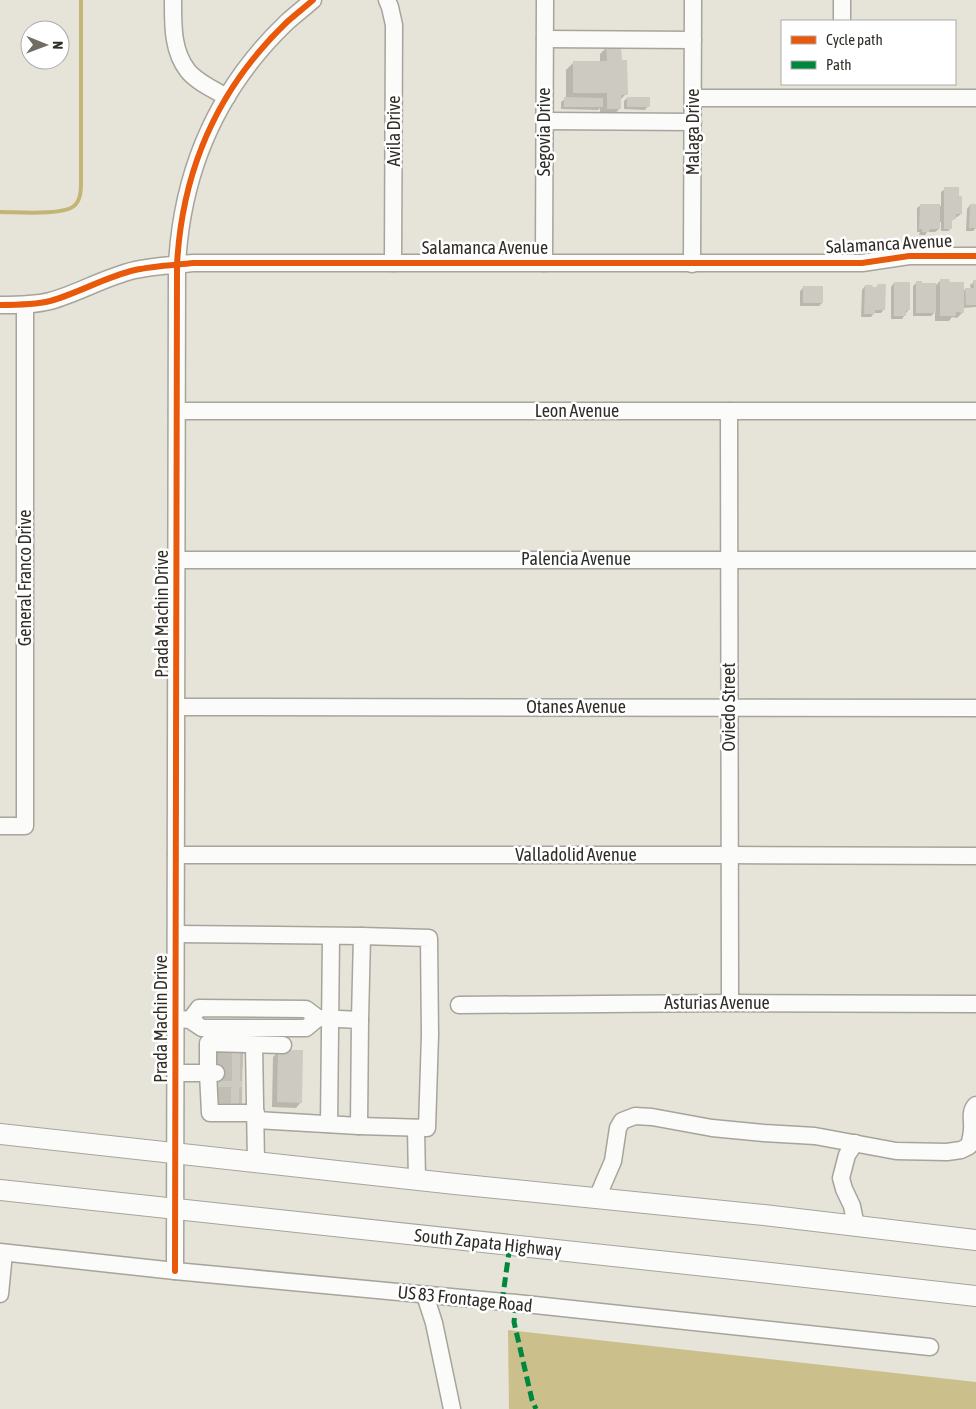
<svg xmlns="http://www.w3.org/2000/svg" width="976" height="1409" viewBox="0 0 976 1409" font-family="'Asap Condensed',sans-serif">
  <rect width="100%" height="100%" fill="#e6e4d9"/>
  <!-- forest -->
  <polygon fill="#cbc08b" points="508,1330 976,1382 976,1409 509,1409"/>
  <!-- shadow -->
  <g fill="#0003">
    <polygon points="607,47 626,94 620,100 620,108 613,116 600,116 600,108 598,110 561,109 561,102 565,99 566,99 566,70 574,62 600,62 600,54"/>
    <polygon points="627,98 648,106 645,110 624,109 624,101"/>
    <polygon points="945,189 961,214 957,217 955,217 951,222 951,228 948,231 941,231 941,222 939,222 939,229 935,232 927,232 925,235 919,235 920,232 917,232 917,208 921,205 941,206 941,192"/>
    <polygon points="970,205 976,205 976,228 973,231 966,231 967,209"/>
    <polygon points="940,281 963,292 965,289 971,289 970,285 974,282 976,281 976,307 963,308 963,312 957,318 952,317 949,321 935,321 935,312 931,316 913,316 913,286 916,283 935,286"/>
    <polygon points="894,283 909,309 902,319 891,319 891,287"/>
    <polygon points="878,285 884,309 881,313 874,313 871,317 861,317 862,290 865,286 875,289"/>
    <polygon points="803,288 822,303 819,306 800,306 800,291"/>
    <polygon points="279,1051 301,1102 296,1108 272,1107 273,1057"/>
  </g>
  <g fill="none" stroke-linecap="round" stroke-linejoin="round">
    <!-- stream -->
    <path stroke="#c3b576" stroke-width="4" d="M0 212C16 212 65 216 75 205 81 199 81 189 81 181V0"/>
  </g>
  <!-- building -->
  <g fill="#cccac1">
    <polygon points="606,45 621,46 622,60 627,60 628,95 621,95 621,109 607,109 607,93 573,93 573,61 607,61"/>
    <polygon points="564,97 603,98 603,107 564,107"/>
    <rect x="627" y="97" width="23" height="10"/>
    <polygon points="944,187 959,187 959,196 962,196 962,214 956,214 956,219 952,220 952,229 944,229"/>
    <polygon points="920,204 940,204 940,229 930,229 929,232 922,232 922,229 919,229"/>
    <polygon points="970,204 976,204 976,228 969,228"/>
    <polygon points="940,279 949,279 950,282 964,282 964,313 956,312 956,316 940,316"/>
    <polygon points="973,280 976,280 976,305 966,305 965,288 974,288"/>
    <polygon points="916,281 922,281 922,283 936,283 936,313 916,313"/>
    <polygon points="894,282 910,282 910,310 906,310 906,316 894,316"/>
    <polygon points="878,284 886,284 885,310 875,310 875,314 864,314 865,285 873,285 872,287 877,287"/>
    <rect x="803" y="286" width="20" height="17"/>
    <polygon points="216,1047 243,1047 242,1107 215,1106"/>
    <polygon points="278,1050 303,1050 302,1103 277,1102"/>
  </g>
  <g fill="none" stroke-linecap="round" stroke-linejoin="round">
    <!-- minor-tunnel -->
    <g stroke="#c1bfb5" stroke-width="16" stroke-dasharray="16 8" stroke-linecap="butt">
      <polyline points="216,1059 243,1059"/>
      <polyline points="216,1073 242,1073"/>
      <polyline points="215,1095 242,1095"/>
    </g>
    <defs>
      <g id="minor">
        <path d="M173 0C173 24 172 51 188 71 197 82 214 90 227 97"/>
        <polyline points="387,0 390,7 394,25 393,263"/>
        <polyline points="842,21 842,0"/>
        <polyline points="545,39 693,40"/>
        <polyline points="693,98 976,98"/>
        <polyline points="545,121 693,122"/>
        <polyline points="544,263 545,0"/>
        <polyline points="692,264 693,0"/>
        <path d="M0 305C17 305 34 305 50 301 79 293 105 277 135 270 153 266 174 265 193 263H862L909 256H976"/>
        <polyline points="177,411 976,411"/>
        <polyline points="729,411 730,1003"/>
        <polyline points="177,560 976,560"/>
        <polyline points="177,707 976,708"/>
        <polyline points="0,826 25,826 25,305"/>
        <polyline points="176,855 729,855 976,856"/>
        <polyline points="176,934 362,936 360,1020"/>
        <polyline points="459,1005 730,1003 976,1004"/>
        <polyline points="179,1019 190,1020 202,1028 306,1028 318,1018"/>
        <polyline points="190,1020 199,1008 306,1009 318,1018 360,1020 359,1126"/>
        <polyline points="254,1045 256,1162"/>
        <polyline points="176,1073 208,1073 210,1113 256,1113"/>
        <polyline points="216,1073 208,1073 208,1043 283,1045"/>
        <polyline points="256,1120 359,1126 427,1128 430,1035 429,938 362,936"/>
        <polyline points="329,1124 331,937"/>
        <polyline points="416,1128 417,1180"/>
        <polyline points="855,1143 847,1155 841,1178 844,1189 852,1206 856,1226"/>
        <path d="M597 1198 613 1161 618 1128 622 1121 635 1116 652 1117 712 1128 764 1133 815 1136 896 1151 947 1152 961 1150 969 1146C970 1141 972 1135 972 1129 973 1120 969 1112 976 1105"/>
        <polyline points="0,1252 175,1271 516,1303 930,1347"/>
        <path d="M175 1271 177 265C182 169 218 88 287 22 296 14 305 7 313 0"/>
        <polyline points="0,1294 4,1253"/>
        <polyline points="425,1295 434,1323 452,1409"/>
      </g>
      <g id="major">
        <polyline points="0,1134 455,1184 764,1215 976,1240"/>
        <polyline points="0,1190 752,1271 976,1296"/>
      </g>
    </defs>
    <!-- minor casing -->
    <use href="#minor" stroke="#a6a49b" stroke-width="19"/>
    <!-- major casing -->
    <use href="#major" stroke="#a6a49b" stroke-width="22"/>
    <!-- minor -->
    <use href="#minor" stroke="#fbfbf9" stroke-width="16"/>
    <!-- major -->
    <use href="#major" stroke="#fbfbf9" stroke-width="20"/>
    <!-- quiet -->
    <g stroke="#00873e" stroke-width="5" stroke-dasharray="10 5" stroke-linecap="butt">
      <polyline points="502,1302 510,1245"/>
      <polyline points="516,1303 514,1322 532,1400 536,1409"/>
    </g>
    <defs>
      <g id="cycleway">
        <path d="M0 305C17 305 34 305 50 301 79 293 105 277 135 270 153 266 174 265 193 263H862L909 256H976"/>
        <path d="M175 1271 177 265C182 169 218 88 287 22 296 14 305 7 313 0"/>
      </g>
    </defs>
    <!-- cycleway casing -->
    <use href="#cycleway" stroke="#fff" stroke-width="9"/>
    <!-- cycleway -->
    <use href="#cycleway" stroke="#e8590c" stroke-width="6"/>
  </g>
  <g text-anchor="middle" stroke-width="5" stroke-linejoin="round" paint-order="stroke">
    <!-- street labels -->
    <g font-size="18" fill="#2f2d25" stroke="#fff">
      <text transform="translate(394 131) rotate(-90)" y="6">Avila Drive</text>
      <text transform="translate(544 132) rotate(-90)" y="6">Segovia Drive</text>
      <text transform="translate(693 132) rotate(-90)" y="6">Malaga Drive</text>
      <text transform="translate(889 244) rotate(-3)" y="6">Salamanca Avenue</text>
      <text x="485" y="254">Salamanca Avenue</text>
      <text x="577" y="417">Leon Avenue</text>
      <text x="576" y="565">Palencia Avenue</text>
      <text transform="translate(25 578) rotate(-90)" y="6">General Franco Drive</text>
      <text transform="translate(162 614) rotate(-90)" y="6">Prada Machin Drive</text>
      <text x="576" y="713">Otanes Avenue</text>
      <text transform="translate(729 707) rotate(-90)" y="6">Oviedo Street</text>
      <text x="576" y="861">Valladolid Avenue</text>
      <text x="717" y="1009">Asturias Avenue</text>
      <text transform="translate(161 1019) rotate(-90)" y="6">Prada Machin Drive</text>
      <text transform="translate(488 1243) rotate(6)" y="6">South Zapata Highway</text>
      <text transform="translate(465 1299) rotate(6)" y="6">US 83 Frontage Road</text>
    </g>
  </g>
  <!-- legend -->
  <rect x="781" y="20" width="175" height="65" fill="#ffffff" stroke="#acaba8"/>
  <rect x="791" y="36" width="25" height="8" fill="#e8590c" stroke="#acaba8"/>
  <text x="826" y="45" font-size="15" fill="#2f2d25">Cycle path</text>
  <rect x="791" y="61" width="25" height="8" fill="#00873e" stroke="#acaba8"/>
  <text x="826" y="70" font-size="15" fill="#2f2d25">Path</text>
  <!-- north arrow -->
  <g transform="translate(45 45) rotate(91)"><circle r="24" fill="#ffffff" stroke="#acaba8"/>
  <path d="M0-4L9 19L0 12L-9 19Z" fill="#6f6d64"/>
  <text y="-8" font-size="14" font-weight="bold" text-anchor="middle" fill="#2f2d25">N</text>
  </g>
</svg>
